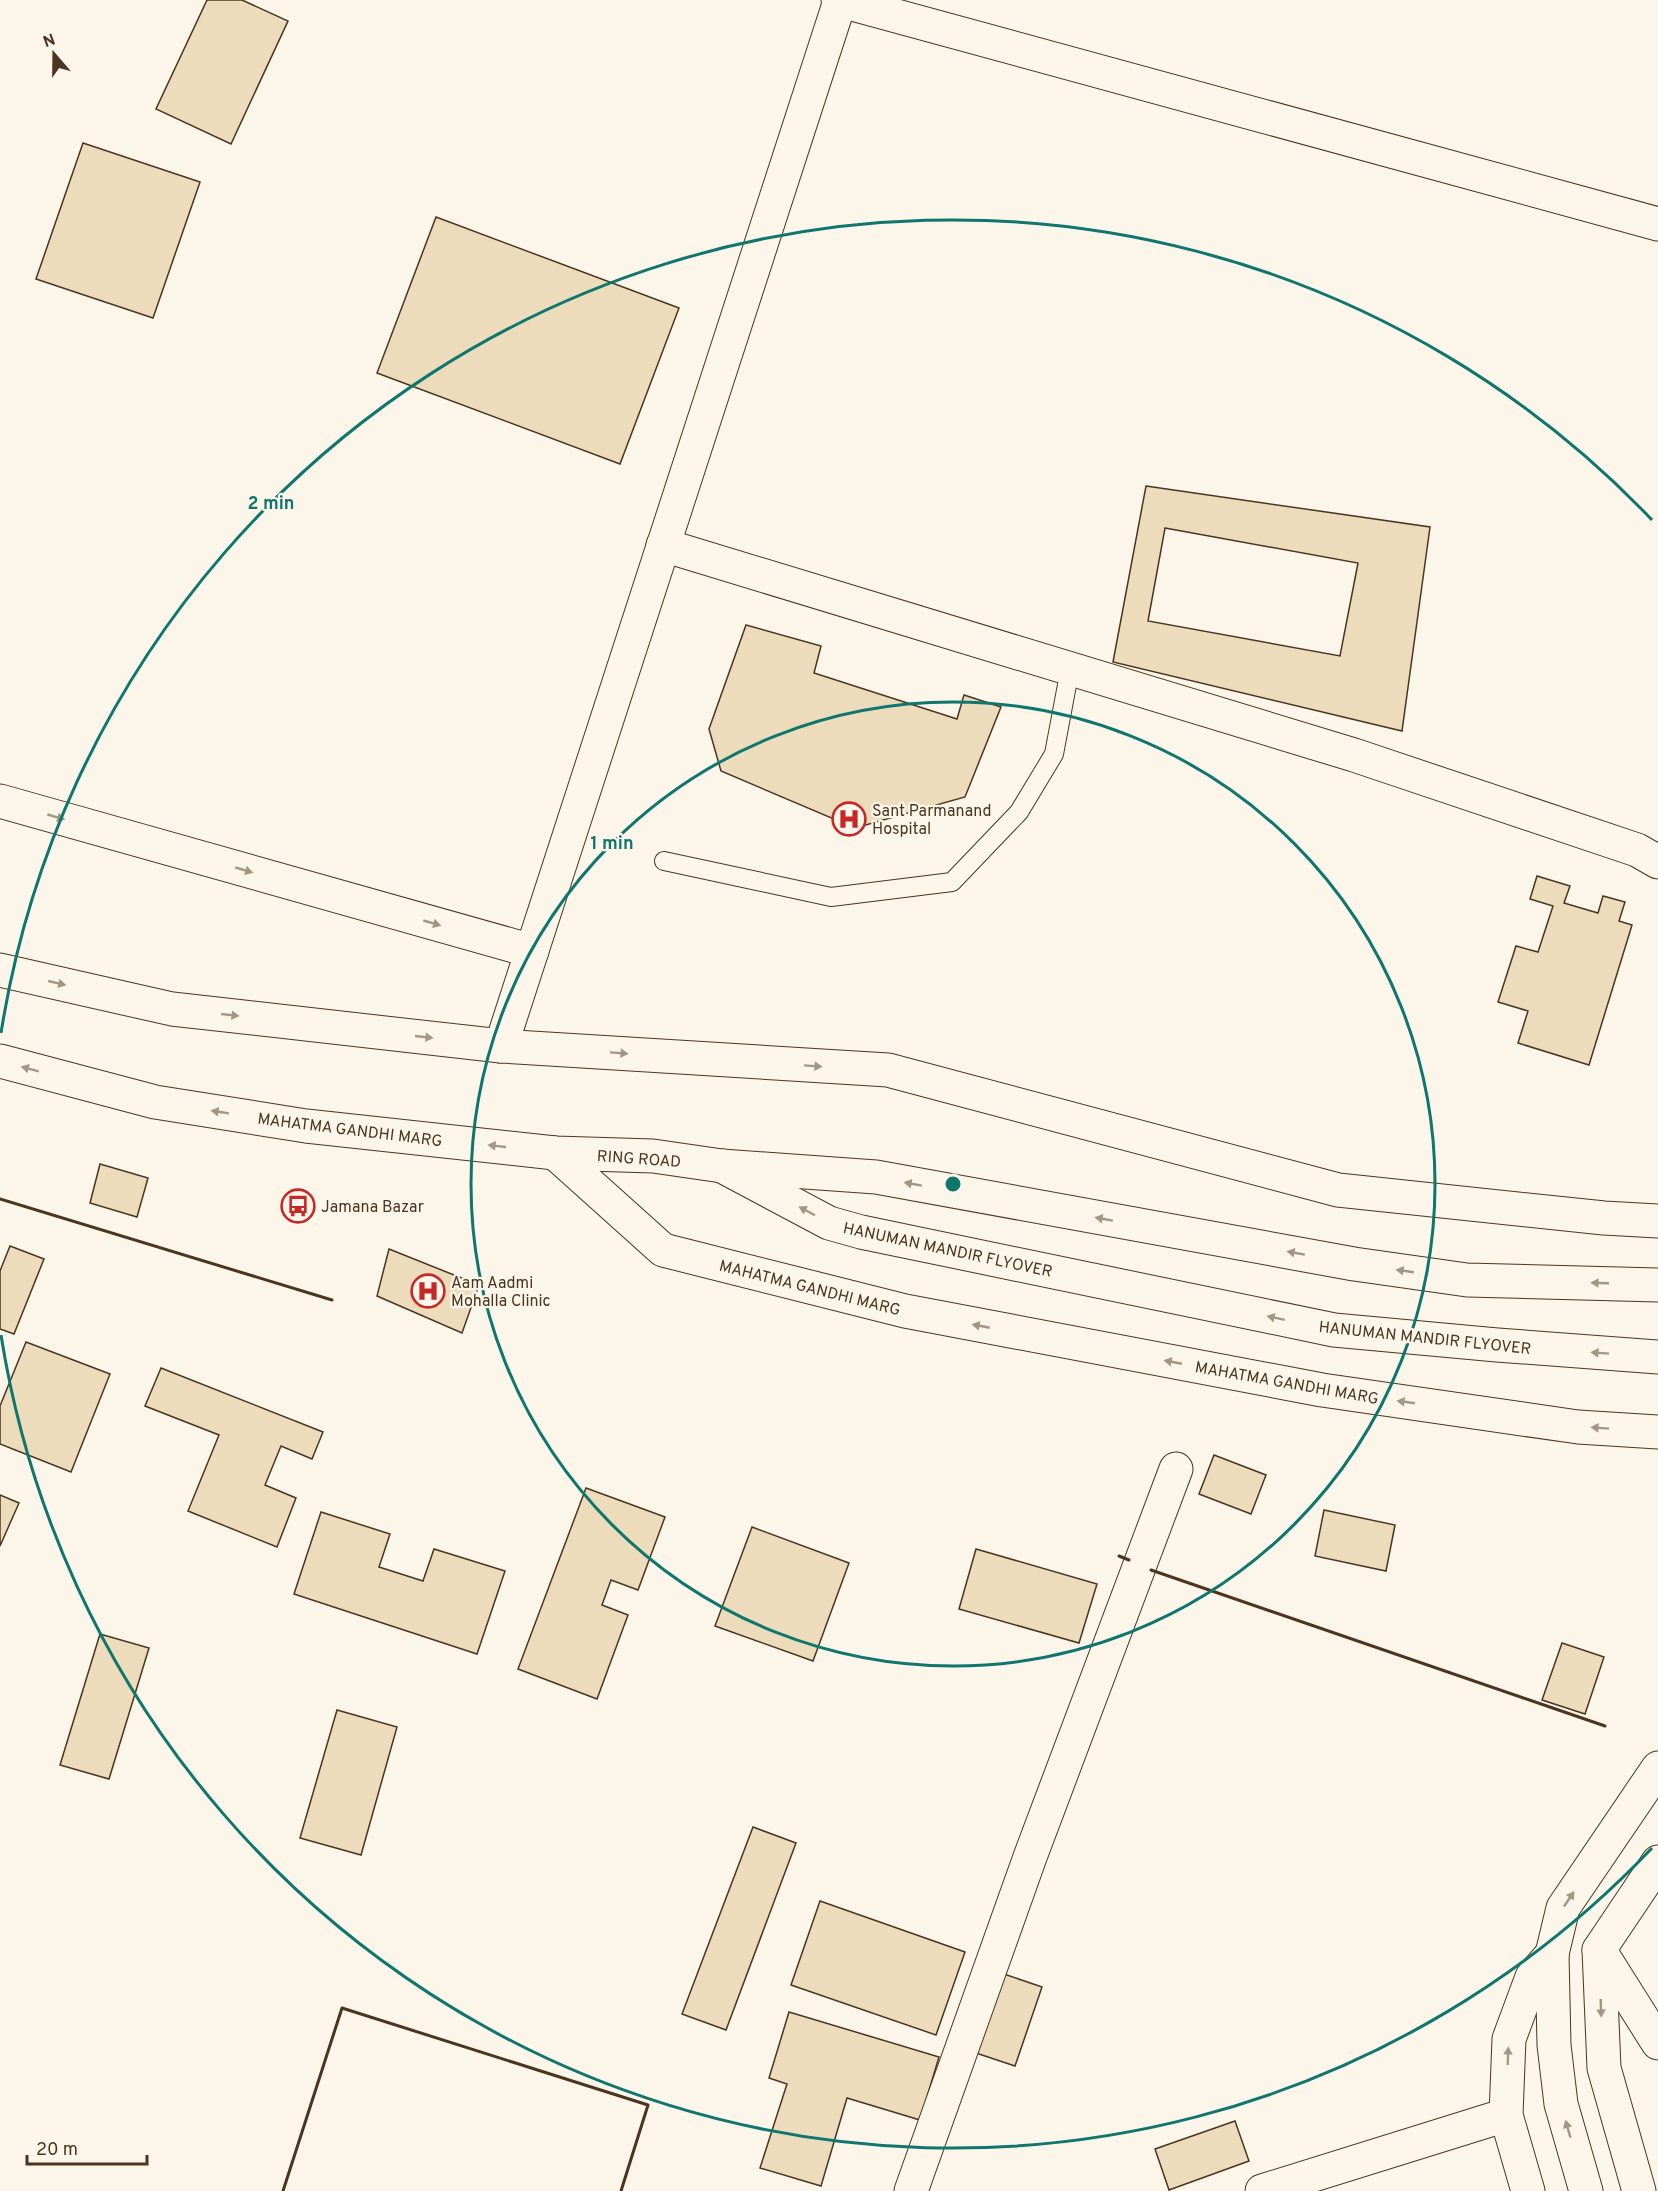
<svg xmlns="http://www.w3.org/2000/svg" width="1658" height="2191" viewBox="0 0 1658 2191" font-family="Overpass,sans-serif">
  <rect width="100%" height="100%" fill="#fbf6e9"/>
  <!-- building -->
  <g fill="#ecdcbc" stroke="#4a3520" stroke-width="1.5" fill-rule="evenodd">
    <polygon points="207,0 242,0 288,21 231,144 156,109"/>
    <polygon points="83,143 200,182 153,318 36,279"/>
    <polygon points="436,217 679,308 620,464 377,373"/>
    <path d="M1146 486 1430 527 1402 731 1113 662ZM1165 528 1358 563 1340 656 1148 621Z"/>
    <polygon points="746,625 821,646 814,673 957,719 964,695 1001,707 965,797 855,828 721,771 709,729"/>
    <polygon points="1537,876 1570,886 1564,903 1598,913 1603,896 1625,902 1619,921 1632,925 1589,1065 1518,1043 1528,1011 1498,1002 1516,946 1538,952 1553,906 1530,899"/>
    <polygon points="100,1164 148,1178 137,1217 90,1203"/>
    <polygon points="10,1246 44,1259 14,1334 0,1329 0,1271"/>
    <polygon points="389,1249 479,1285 462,1333 377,1296"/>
    <polygon points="26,1342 110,1374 71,1472 0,1444 0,1406"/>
    <polygon points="161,1368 323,1432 312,1459 281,1446 265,1485 296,1498 277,1547 188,1511 219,1435 145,1406"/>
    <polygon points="1214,1455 1266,1475 1251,1514 1199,1494"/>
    <polygon points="586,1488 665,1517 638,1590 611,1580 602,1605 628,1615 597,1699 518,1669"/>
    <polygon points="0,1495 19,1503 0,1546"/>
    <polygon points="1324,1510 1395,1525 1386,1571 1315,1556"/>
    <polygon points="321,1512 390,1534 379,1567 423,1581 434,1549 505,1571 477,1654 294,1594"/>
    <polygon points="752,1527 849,1563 813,1661 715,1626"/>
    <polygon points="976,1549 1097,1584 1079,1643 959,1609"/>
    <polygon points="100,1634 149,1648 109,1779 60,1765"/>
    <polygon points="1562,1643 1604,1657 1585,1714 1542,1700"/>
    <polygon points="337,1710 397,1727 361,1855 300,1838"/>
    <polygon points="753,1827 796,1843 726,2030 682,2014"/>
    <polygon points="820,1901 965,1952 936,2035 791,1985"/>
    <polygon points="995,1971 1042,1987 1015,2066 967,2050"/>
    <polygon points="789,2012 939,2057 920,2120 847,2098 821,2186 760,2168 787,2084 769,2078"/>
    <polygon points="1235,2121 1249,2161 1169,2190 1155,2149"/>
  </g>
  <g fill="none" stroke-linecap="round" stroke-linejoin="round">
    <defs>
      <polyline id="service" points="664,861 831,897 952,882 1019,812 1054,754 1070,669"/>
      <g id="minor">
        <polyline points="838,0 1658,224"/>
        <polyline points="663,545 1354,755 1637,850 1658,862"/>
        <polyline points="0,801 532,951"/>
        <polyline points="501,1046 840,1"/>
        <polyline points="911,2191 1030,1857 1176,1469"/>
        <polyline points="1262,2191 1506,2115"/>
      </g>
      <g id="tertiary">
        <polyline points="555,1153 663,1250 905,1311 1322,1390 1578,1427 1658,1432"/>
        <polyline points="1599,1950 1658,1862"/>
        <polyline points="1552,1954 1563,1908 1658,1768"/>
      </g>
      <g id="secondary">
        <polyline points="722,1166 829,1223 861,1232 1334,1330 1497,1345 1658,1357"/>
        <polyline points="1599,1950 1604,2068 1639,2191"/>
        <polyline points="1600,1951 1658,2043"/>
        <polyline points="1552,1954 1554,2045 1561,2104 1586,2191"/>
        <polyline points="1528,2191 1506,2115 1509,2039 1532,1977 1552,1954"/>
      </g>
      <g id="trunk">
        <polyline points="0,970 172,1009 501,1046 888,1070 1338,1190 1604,1218 1658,1221"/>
        <polyline points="0,1061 155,1102 306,1126 555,1153 653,1156 722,1166 876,1177 1354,1264 1467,1280 1658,1285"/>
      </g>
    </defs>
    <!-- service casing -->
    <use href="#service" stroke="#4a3520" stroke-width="20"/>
    <!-- minor casing -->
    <use href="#minor" stroke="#4a3520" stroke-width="35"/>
    <!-- tertiary casing -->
    <use href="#tertiary" stroke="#4a3520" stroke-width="35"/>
    <!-- secondary casing -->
    <use href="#secondary" stroke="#4a3520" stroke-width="35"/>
    <!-- trunk casing -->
    <use href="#trunk" stroke="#4a3520" stroke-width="35"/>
    <!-- service -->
    <use href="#service" stroke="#fbf6e9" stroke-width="18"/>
    <!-- minor -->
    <use href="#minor" stroke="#fbf6e9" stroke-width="33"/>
    <!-- tertiary -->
    <use href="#tertiary" stroke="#fbf6e9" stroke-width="33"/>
    <!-- secondary -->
    <use href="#secondary" stroke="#fbf6e9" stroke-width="33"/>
    <!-- trunk -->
    <use href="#trunk" stroke="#fbf6e9" stroke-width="33"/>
    <!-- wall -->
    <g stroke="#4a3520" stroke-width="3">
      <polyline points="0,1199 332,1300"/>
      <polyline points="1119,1556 1129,1560"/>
      <polyline points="1151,1570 1605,1726"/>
      <polyline points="283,2191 342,2008 648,2105 621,2191"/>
    </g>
  </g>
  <!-- one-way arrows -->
  <defs><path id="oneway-solid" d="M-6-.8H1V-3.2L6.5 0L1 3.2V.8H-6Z" transform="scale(1.5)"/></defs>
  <g fill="#a29684">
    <use href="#oneway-solid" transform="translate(56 817) rotate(16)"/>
    <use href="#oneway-solid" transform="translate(244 870) rotate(16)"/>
    <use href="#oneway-solid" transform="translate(432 923) rotate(16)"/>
    <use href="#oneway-solid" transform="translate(57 983) rotate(13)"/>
    <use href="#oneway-solid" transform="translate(230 1015) rotate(6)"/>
    <use href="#oneway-solid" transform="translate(424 1037) rotate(6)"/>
    <use href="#oneway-solid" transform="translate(619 1053) rotate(4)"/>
    <use href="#oneway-solid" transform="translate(813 1066) rotate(4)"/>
    <use href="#oneway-solid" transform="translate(30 1069) rotate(-165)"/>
    <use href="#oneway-solid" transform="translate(220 1112) rotate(-171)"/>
    <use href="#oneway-solid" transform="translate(497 1146) rotate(-174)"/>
    <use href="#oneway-solid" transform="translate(913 1184) rotate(-170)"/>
    <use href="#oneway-solid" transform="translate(807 1211) rotate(-152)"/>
    <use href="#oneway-solid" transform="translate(1104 1219) rotate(-170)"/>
    <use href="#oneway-solid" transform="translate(1296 1253) rotate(-170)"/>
    <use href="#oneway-solid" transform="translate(1405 1271) rotate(-172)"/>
    <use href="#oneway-solid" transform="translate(1600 1283) rotate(-178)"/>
    <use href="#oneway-solid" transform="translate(1276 1318) rotate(-168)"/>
    <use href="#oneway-solid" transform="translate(981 1326) rotate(-169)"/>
    <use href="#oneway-solid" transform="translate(1600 1353) rotate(-176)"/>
    <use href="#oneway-solid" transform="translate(1173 1362) rotate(-169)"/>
    <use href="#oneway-solid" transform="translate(1406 1402) rotate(-172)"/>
    <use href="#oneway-solid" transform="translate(1600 1428) rotate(-176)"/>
    <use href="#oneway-solid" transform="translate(1569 1899) rotate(-56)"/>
    <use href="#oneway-solid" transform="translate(1601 2008) rotate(88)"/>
    <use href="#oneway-solid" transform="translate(1508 2056) rotate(-88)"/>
    <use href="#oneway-solid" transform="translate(1568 2129) rotate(-106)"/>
  </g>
  <!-- distance rings -->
  <g fill="none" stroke="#0f766e" stroke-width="3">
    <circle cx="953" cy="1184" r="482"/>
    <path d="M1652 1848A964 964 0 0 1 1 1335M1 1033A964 964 0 0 1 1652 520"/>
  </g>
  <!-- icons -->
  <defs>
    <symbol id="hospital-ring" viewBox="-11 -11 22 22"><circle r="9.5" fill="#fbf6e9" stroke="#c62828" stroke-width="1.5"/><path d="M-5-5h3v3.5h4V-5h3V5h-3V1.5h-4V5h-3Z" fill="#c62828"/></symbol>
    <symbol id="bus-ring" viewBox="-11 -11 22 22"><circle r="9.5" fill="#fbf6e9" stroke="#c62828" stroke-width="1.5"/><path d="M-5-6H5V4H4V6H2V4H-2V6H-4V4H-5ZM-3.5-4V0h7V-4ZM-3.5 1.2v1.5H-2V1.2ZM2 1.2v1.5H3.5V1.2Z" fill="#c62828"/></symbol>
  </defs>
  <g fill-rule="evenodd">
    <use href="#hospital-ring" x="830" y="800" width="38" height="38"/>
    <use href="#bus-ring" x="279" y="1187" width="38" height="38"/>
    <use href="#hospital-ring" x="409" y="1272" width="38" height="38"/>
  </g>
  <g text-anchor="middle" stroke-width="4.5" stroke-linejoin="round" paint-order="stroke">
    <!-- poi labels -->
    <g font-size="16" fill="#4a3520" stroke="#fbf6e9" text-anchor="start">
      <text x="872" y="816">Sant Parmanand<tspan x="872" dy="18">Hospital</tspan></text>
      <text x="321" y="1212">Jamana Bazar</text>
      <text x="451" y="1288">Aam Aadmi<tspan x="451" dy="18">Mohalla Clinic</tspan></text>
    </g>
    <!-- street labels -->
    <g font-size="16" fill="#4a3520" stroke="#fbf6e9">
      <text transform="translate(350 1129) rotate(7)" y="6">MAHATMA GANDHI MARG</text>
      <text transform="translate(639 1158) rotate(4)" y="6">RING ROAD</text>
      <text transform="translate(948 1249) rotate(12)" y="6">HANUMAN MANDIR FLYOVER</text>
      <text transform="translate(810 1287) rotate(14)" y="6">MAHATMA GANDHI MARG</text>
      <text transform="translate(1425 1337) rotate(6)" y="6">HANUMAN MANDIR FLYOVER</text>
      <text transform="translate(1287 1382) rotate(10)" y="6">MAHATMA GANDHI MARG</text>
    </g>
  </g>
  <circle cx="953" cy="1184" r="9" fill="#0f766e" stroke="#fbf6e9" stroke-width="3"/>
  <g font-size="18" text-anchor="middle" font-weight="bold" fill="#0f766e" stroke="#fbf6e9" stroke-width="4.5" stroke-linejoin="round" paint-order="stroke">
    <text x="271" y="509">2 min</text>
    <text x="612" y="849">1 min</text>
  </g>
  <!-- north arrow -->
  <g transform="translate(54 54) rotate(340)" stroke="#fbf6e9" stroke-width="4.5" paint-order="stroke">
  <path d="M0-4.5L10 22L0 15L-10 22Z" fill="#4a3520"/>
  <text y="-9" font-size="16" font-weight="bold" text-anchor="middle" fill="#4a3520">N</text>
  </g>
  <!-- scale -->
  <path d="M27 2155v9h120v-9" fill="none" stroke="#4a3520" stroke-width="3"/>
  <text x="36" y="2155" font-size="18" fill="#4a3520" stroke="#fbf6e9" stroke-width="4.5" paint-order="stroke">20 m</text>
</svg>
